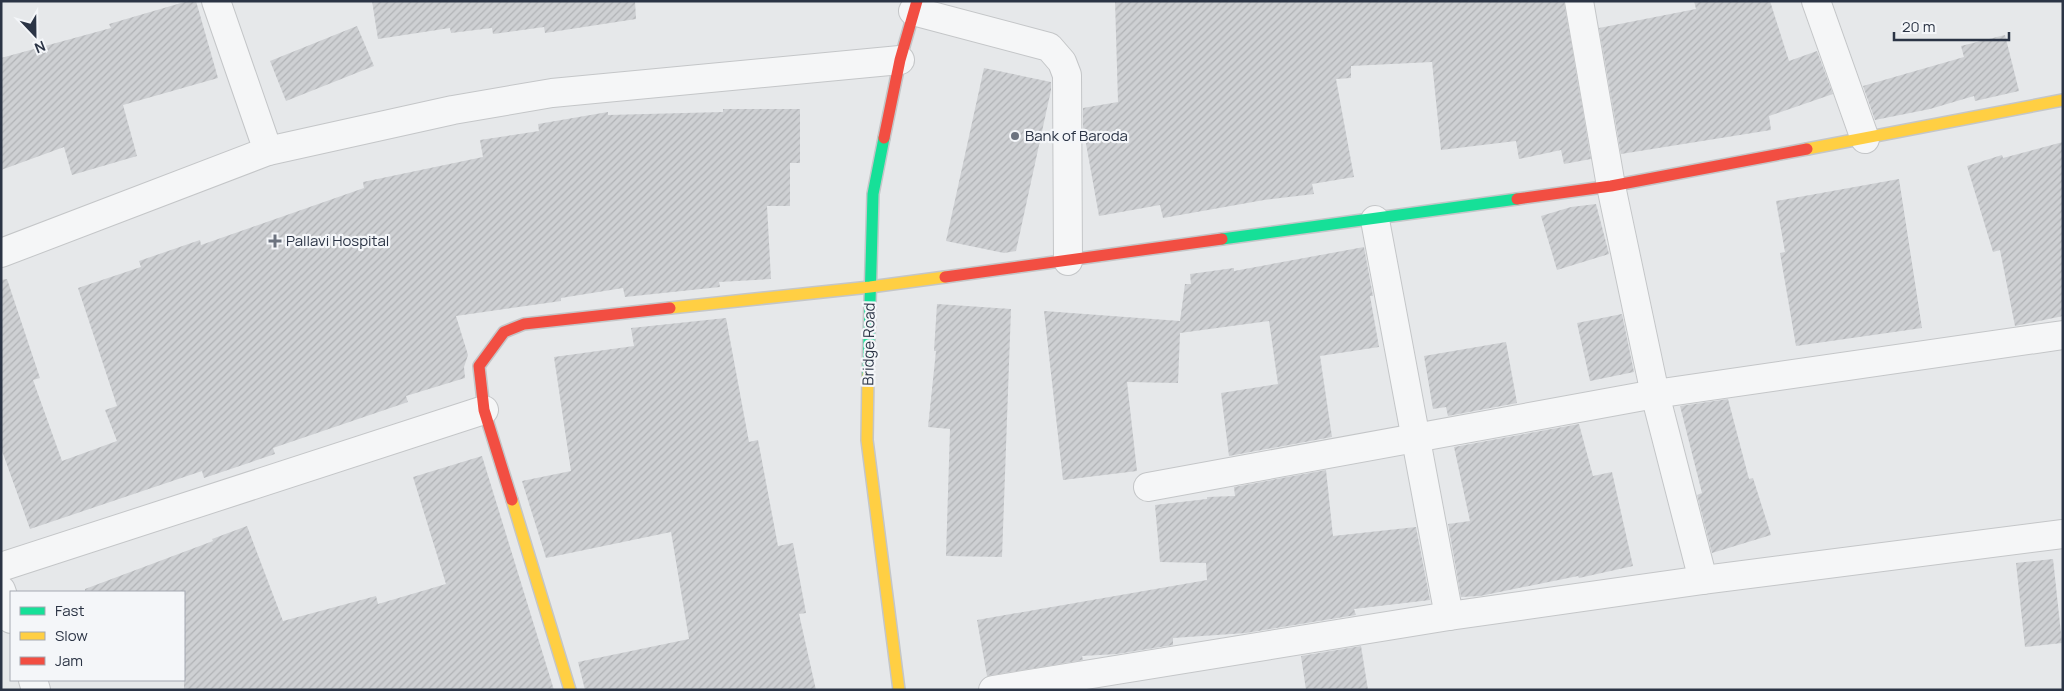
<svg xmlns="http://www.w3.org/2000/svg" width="2064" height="691" viewBox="0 0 2064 691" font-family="Manrope,sans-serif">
  <defs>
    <pattern id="building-hatch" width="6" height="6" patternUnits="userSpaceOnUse" patternTransform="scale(1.25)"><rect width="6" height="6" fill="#ced0d3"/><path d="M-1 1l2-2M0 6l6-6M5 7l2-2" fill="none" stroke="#b1b3b6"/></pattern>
  </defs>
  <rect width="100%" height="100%" fill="#e6e8ea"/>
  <!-- building -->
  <g fill="url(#building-hatch)">
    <polygon points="188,1 196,1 218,78 123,105 137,156 72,175 64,147 1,170 1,58 111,28 109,24"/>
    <polygon points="372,1 635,1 636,19 545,33 544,27 493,34 492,28 451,33 450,28 378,39"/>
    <polygon points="1115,1 1564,1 1591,159 1564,164 1561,150 1519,159 1516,141 1441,150 1432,62 1351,66 1351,78 1336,79 1354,177 1312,184 1314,194 1264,200 1163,218 1160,205 1099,216 1083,127 1083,108 1118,102"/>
    <polygon points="1694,1 1770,1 1789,61 1817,51 1833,94 1769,116 1771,130 1621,154 1599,28 1696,9"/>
    <polygon points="357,26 374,66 286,101 270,61"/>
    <polygon points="2005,35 2019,91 1975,101 1974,96 1930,109 1875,120 1863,86 1964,57 1961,46"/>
    <polygon points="984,68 1051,82 1051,90 1016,251 1004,253 946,241"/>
    <polygon points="723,109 800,109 800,163 790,163 790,206 767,206 771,279 719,282 720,287 625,297 623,288 561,298 561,301 456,316 468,355 464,367 465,378 406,396 408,402 273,448 275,454 204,478 202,471 30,529 1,448 1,280 7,279 40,378 33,380 62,461 117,441 105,410 117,406 78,288 141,267 139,261 200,240 201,245 364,188 363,182 483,157 480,140 539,131 538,124 608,112 608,115 723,112"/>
    <polygon points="2063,142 2063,316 2015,326 2000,250 1993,252 1967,166 2002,155 2003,158"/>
    <polygon points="1899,179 1922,328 1796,346 1780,253 1785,252 1776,201"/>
    <polygon points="1596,204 1609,254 1557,270 1541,216 1571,207"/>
    <polygon points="1364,247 1373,296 1370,296 1379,347 1320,356 1332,437 1229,456 1221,393 1278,384 1269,321 1180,333 1178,383 1127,382 1137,471 1063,480 1044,311 1180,321 1185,284 1191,284 1190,274 1234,268 1234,271"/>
    <polygon points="937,304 1011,309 1002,557 946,556 950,429 928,427 936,351 934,351"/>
    <polygon points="1622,314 1634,372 1590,381 1577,323"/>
    <polygon points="726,318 749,442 758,440 778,546 793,543 806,613 799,614 816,690 585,690 578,662 689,639 671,532 546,558 522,481 571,471 554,357 634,346 631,328"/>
    <polygon points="1506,342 1517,403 1448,416 1446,407 1433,409 1424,356"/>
    <polygon points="1728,399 1749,479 1753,478 1771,535 1712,553 1697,495 1702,493 1680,406"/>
    <polygon points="1579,424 1593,476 1612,472 1633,566 1579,578 1578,576 1480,596 1461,597 1448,524 1470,521 1454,447"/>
    <polygon points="482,456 554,690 184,690 184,592 85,592 85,589 213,541 212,539 247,526 283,621 376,596 378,604 446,584 413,477"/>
    <polygon points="1326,470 1333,536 1416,527 1430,600 1354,609 1356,615 1246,633 1173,638 1173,645 1117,654 1082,656 1083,660 987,676 977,620 1207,580 1206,563 1160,562 1155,505 1207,499 1207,497 1235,496 1234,487"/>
    <polygon points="2053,559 2062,643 2025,647 2016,563"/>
    <polygon points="1361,646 1368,690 1306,690 1301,656"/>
  </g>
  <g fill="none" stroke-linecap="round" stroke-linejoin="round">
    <defs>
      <g id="street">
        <polyline points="216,1 268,151"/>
        <polyline points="1579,1 1611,186 1655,394 1703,580"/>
        <polyline points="1816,1 1865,139"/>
        <polyline points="913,11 1049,47 1062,62 1067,75 1068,261"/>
        <polyline points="1375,220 1449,616"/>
        <polyline points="1,253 268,151 453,110 552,93 900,60"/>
        <polyline points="1148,487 1655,394 2063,335"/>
        <polyline points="1,567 484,410"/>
        <polyline points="1,590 11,619"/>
        <polyline points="33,680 36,690"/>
        <polyline points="993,690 1449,616 1703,580 2063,534"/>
      </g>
      <g id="fast">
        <polyline points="1222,239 1517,199"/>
        <polyline points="868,375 873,194 884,138"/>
      </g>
      <g id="slow">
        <polyline points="1807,149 2063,100"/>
        <polyline points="670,308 870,287 945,277"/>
        <polyline points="868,375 867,440 899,690"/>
        <polyline points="512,500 570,690"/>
      </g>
      <g id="jam">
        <polyline points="884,138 900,60 917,1"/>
        <polyline points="1517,199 1611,186 1807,149"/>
        <polyline points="945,277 1222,239"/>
        <polyline points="512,500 484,410 479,366 504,332 524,324 670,308"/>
      </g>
    </defs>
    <!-- street casing -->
    <use href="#street" stroke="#c4c6c8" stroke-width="30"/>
    <!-- fast casing -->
    <use href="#fast" stroke="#c4c6c8" stroke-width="14"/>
    <!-- slow casing -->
    <use href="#slow" stroke="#c4c6c8" stroke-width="14"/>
    <!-- jam casing -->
    <use href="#jam" stroke="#c4c6c8" stroke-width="14"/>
    <!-- street -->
    <use href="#street" stroke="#f5f6f7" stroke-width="28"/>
    <!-- fast -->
    <use href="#fast" stroke="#16e098" stroke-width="11"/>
    <!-- slow -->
    <use href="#slow" stroke="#ffcf43" stroke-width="11"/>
    <!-- jam -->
    <use href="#jam" stroke="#f24e42" stroke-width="11"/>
  </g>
  <!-- markers -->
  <g fill="#6c737f" stroke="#f4f6f9" stroke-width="2">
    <circle cx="1015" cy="136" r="5"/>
    <path d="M272.5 233.5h5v5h5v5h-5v5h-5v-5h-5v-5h5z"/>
  </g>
  <g text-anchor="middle" stroke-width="4.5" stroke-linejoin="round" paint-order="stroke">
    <!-- poi labels -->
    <g font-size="15" fill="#2b3445" stroke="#f4f6f9" text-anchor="start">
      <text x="1025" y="141">Bank of Baroda</text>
      <text x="286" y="246">Pallavi Hospital</text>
    </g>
    <!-- street labels -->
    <g font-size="15" fill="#2b3445" stroke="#f4f6f9">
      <text transform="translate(869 344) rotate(-89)" y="5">Bridge Road</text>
    </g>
  </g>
  <!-- border -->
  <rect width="2064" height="691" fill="none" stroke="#2b3445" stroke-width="5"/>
  <!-- legend -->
  <rect x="10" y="591" width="175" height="90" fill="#f4f6f9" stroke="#a4a8b1"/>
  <rect x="20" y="607" width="25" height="8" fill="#16e098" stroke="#a4a8b1"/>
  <text x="55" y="616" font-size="15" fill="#2b3445">Fast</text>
  <rect x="20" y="632" width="25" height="8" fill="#ffcf43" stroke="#a4a8b1"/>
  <text x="55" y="641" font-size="15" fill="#2b3445">Slow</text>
  <rect x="20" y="657" width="25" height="8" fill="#f24e42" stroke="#a4a8b1"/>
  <text x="55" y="666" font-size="15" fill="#2b3445">Jam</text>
  <!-- north arrow -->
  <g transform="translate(35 35) rotate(158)" stroke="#f4f6f9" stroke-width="4" paint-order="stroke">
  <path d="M0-4L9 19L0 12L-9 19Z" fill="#2b3445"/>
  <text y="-8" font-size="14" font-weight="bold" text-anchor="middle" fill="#2b3445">N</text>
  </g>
  <!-- scale -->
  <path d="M1894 32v8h115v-8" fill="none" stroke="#2b3445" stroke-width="2.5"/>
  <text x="1902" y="32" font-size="15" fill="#2b3445" stroke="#f4f6f9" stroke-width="4" paint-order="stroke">20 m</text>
</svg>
